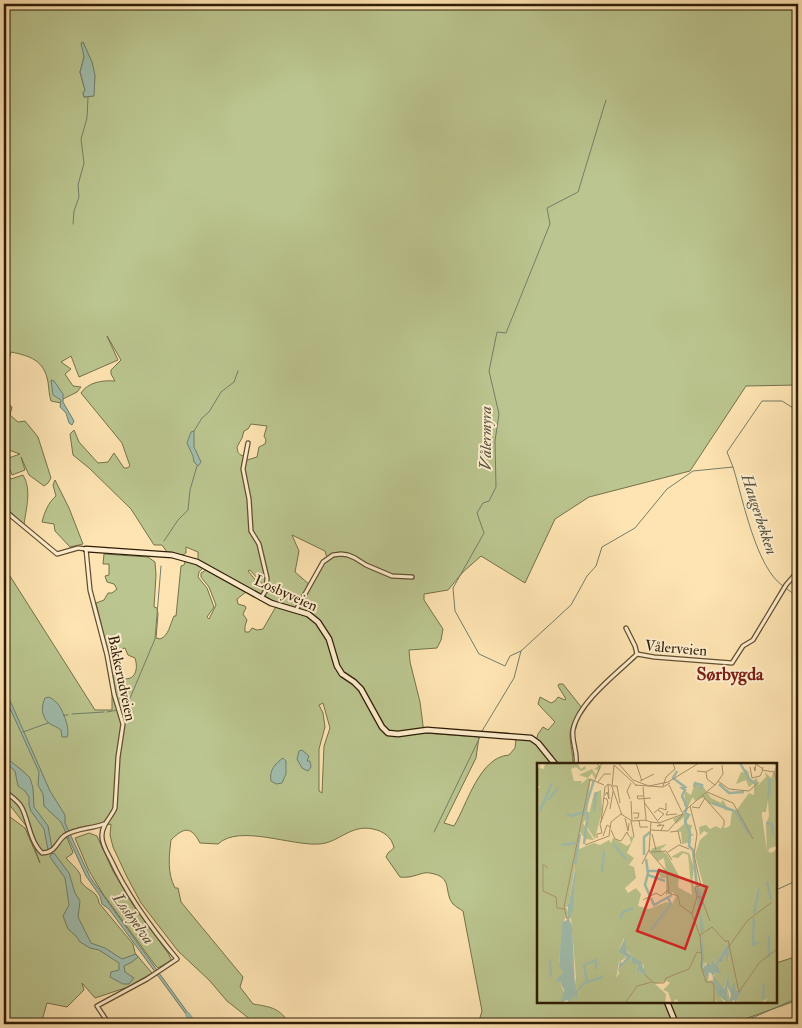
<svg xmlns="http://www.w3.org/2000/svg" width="802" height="1028" viewBox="0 0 802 1028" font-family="'IM FELL Double Pica',serif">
  <rect width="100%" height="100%" fill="#fee4b2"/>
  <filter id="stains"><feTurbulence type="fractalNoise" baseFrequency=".004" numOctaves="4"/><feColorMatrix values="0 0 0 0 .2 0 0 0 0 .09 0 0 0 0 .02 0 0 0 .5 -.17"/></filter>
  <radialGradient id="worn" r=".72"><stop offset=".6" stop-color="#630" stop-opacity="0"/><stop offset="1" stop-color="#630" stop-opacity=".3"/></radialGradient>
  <!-- green -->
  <g fill="#bbc58f" stroke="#74714a" fill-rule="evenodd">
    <path d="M4 4H798V385L746 386 690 471 589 497 555 519 525 583 481 556 463 572 448 590 424 594V600L443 629 441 640 437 648 409 650 410 662 420 702 424 733 479 737 476 758 444 823 454 826C467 805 479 757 509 755L515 748 516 739 529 740 535 744 538 734 543 727 548 730 555 722 538 704 540 697 551 703 555 701 558 697 565 700 566 699 558 686 559 684H563L582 708C577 716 570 726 570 735 570 744 573 754 573 764H538V1002H776V963L798 956V1000L742 1020 734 1024H478L482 1011 463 911C460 909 456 907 453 904 443 892 454 877 430 873 422 871 413 879 400 877L386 857 388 853 394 848C392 837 383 831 373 829 350 824 339 843 319 844 291 846 239 824 218 844L200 843C191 826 184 827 171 840 169 856 167 873 175 888H178L181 902 243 977 240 987 253 1004C272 1007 279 1008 290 1024H256L227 1001 209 980 178 951 141 903 127 877 113 847 110 835 111 824 65 833 73 852 72 854 66 858C70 863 77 868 80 874 81 876 80 879 81 882 87 891 98 891 99 903L133 944 135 953 152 973 128 987 95 998 82 983 84 990 67 1007 47 1003 41 1024H4V822L10 817 25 828 40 863 27 827 4 798V579L10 576 95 710H112V691H115L113 676 115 675C131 685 140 674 135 658L128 655 125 648 113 651 112 655 110 656 108 652 96 603 104 600 108 593H112L117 589 114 584 107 582 105 576 109 575V564H103L104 554 148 557 155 562 156 575 154 607 157 608 158 614 156 638 160 639C169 636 170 624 174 616H176L181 566 184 565 186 559 203 568 199 572 198 577 207 588 214 607 207 617 209 619 216 605 209 587 201 577V573L206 570 246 592 237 599 238 604 245 606 246 608 243 614 247 620 245 626V632H249L252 628 257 630 263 629 278 603 264 596 267 589 250 570 248 571 263 589 261 595 198 561V552L186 547V553L183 555 167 552 162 545H154L131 509 89 468 73 455 70 434 74 430 79 442 98 463 108 462 114 453 124 468H127L130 466 122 443 81 393C88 382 103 380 115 381L111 374V370L121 360 107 336 118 360 79 377 71 356 61 362 71 369 65 374 73 386 81 387 77 392 63 399 61 403 51 401C49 395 49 389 48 382 44 360 30 356 11 352L7 366 4 369ZM83 42C92 65 97 71 93 96L84 97 83 93 85 90 80 72 84 57ZM251 424 267 426 264 436 266 440 265 444 259 447 257 457 247 460 245 459V456C238 455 238 453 237 447L242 438 244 431 248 429ZM292 535 325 551 327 558 310 585 295 572 299 551ZM323 703 330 728 324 746 322 793 319 791V749L325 727 323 713 319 705Z"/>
    <polygon points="4,402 6,402 12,407 10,415 18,422 25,421 38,437 51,478 48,483 44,486 29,475 21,457 25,470 12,475 6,459 20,454 6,449 4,453"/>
    <path d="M4 469 5 474 11 479 23 475C32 490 26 508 24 525L4 506Z"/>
    <path d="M55 480 69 508 83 544 70 547 55 531 54 524 42 522C45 511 48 503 56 496L53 485Z"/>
    <polygon points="89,833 97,836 113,871 133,905 168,953 171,959 170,961 158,968 155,965 103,894 89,871 75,838"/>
  </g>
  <!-- water -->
  <g fill="#a0beae" stroke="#727e6b">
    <polygon points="83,42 92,62 95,75 94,96 84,97 83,93 85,90 80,72 84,57 81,43"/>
    <polygon points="51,380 54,381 63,394 63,402 74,421 72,425 69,423 66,413 60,407 61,400 53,395"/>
    <polygon points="194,431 194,447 201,462 198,466 194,462 193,456 187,443 191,432"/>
    <polygon points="4,687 50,791 65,815 65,823 90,877 193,1020 191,1021 109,909 102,904 100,896 86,876 61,822 44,806 43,794 38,785 39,772 4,695"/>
    <path d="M49 697C51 698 54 700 56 702 62 707 71 730 67 737H62L61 730C57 727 54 726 50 724 41 718 41 706 45 698Z"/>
    <polygon points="302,750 309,756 307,761 310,761 311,767 308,771 302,768 297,759 299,751"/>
    <polygon points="4,756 24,772 30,778 33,788 34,807 48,826 52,848 48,850 44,829 31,811 29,805 29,797 25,791 18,786 15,771 4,761"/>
    <path d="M283 758 286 761V774L282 783 276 784 271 781C269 770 275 764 283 758Z"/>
    <polygon points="54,853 69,873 75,893 80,901 78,917 91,943 105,948 122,959 136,954 138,957 132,962 124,966 125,972 134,978 129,984 123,984 110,977 111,972 119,970 119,963 99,950 90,948 80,942 76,936 68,929 63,916 69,905 65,878 50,857 51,854"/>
  </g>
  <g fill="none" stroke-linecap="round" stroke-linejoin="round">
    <!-- stream -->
    <g stroke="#727e6b" stroke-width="1">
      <polyline points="73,224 74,211 79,197 78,185 84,163 81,139 87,118 88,97"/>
      <polyline points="194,431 202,418 209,412 221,392 234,382 238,371"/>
      <polyline points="733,467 727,452 762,401 782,401 798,411"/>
      <polyline points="164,541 178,520 188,510 190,490 197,466"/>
      <polyline points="787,589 798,597"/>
      <polyline points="521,651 510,656 505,666 479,654 455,611 453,588 484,533 477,513 483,503 489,501 496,487 495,441 499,414 489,371 497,332 506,333 550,224 547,208 578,192 606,100"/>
      <polyline points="107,712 118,710 128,703 155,639 161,566"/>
      <polyline points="72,714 104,712"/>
      <polyline points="63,715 68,715"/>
      <path d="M482 731 514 678 521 651 571 605 587 576 596 566 602 547 635 528 667 489 693 471 733 467C743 499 756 568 783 586"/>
      <polyline points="23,732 48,723"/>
      <polyline points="434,832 480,737"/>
      <polyline points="776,890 798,880"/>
      <polyline points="738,1024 798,998"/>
    </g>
    <!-- river -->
    <polyline stroke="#a0beae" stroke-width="5.5" points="188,1015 194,1024"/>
    <defs>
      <g id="street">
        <polyline points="248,443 243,469 249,499 251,531 259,544 267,578 266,590 261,598"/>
        <path d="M4 510 57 554 78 548 86 549 90 590 107 655 114 694 123 724 118 757 115 808C111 818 102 824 102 835 101 843 107 852 111 860 128 897 151 928 177 959L147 979 97 1006 109 1024"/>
        <polyline points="296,610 323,562 333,555 341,554 348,555 355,558 366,565 392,576 412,577"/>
        <polyline points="626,628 635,646 637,654"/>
        <path d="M576 764C578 752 571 741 573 730 578 703 616 674 635 656L637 654 654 657 732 663 743 646 753 640 786 585 798 571"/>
        <path d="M4 791C10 796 18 800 22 808 29 822 30 842 42 853 55 853 56 843 64 836 75 828 91 829 104 824"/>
      </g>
      <g id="secondary">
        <polyline points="86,549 172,555 197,562 271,603 308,614 318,622 329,639 337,666 342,674 354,682 361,689 382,727 388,733 398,734 427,730 531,738 538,743 555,764"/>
        <polyline points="667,1002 676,1024"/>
      </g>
    </defs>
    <!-- street casing -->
    <use href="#street" stroke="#624f31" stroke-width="5.5"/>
    <!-- secondary casing -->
    <use href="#secondary" stroke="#2e1d06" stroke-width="7"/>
    <!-- street -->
    <use href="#street" stroke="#feedcd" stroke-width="3"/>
    <!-- secondary -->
    <use href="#secondary" stroke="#feedcd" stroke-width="4.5"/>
  </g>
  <g text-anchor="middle" stroke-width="4" stroke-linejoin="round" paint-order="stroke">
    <!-- street labels -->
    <g font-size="15" fill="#2e1d06" stroke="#feedcd">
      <text transform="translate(286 593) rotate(24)" y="5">Losbyveien</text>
      <text transform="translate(676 648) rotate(5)" y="5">Vålerveien</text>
      <text transform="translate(122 678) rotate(78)" y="5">Bakkerudveien</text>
    </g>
    <!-- water labels -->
    <g font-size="16" font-style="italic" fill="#565541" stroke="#feedcd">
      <text transform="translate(485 438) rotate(-90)" y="6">Vålermyra</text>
      <text transform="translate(760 514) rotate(72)" y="6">Haugerbekken</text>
      <text transform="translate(134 918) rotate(54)" y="6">Losbyelva</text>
    </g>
    <!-- quarter labels -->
    <g font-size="18" font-weight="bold" fill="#7a1f14" stroke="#feedcd">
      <text x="730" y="680">Sørbygda</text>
    </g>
  </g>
  <!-- overview -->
  <g transform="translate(537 763)">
    <rect width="240" height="240" fill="#fee4b2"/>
    <path d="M4 0 3 5 7 6 8 0H40L44 6 48 3 49 6 44 8 39 4 34 6 37 18H45L44 21 51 15 42 12 55 6 59 12 61 7 57 6 66 0 58 16 55 10 51 15 56 17 53 19 50 55 46 60 57 77 48 76 43 69 39 83 42 86 57 80 63 82 72 77 74 80 76 75 90 83 94 80 92 73 97 74 90 90 97 95 92 102 97 104 99 115 88 125 91 130 99 125 104 131 101 143 112 146 129 139 135 141 139 133 136 129 129 132V115H124L121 108H129L127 95 121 98 113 88 116 85 130 81 123 87 130 91 142 113 141 124 155 132 151 92 146 90 141 95 134 94 145 88 152 90 157 104 155 119 158 125 167 124 158 92 163 77 171 70 167 68 163 72 162 64 169 62 173 66 179 63 184 66 185 62 188 65 193 63 195 48 188 47 183 41H172L167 34 158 38 156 34 150 45 147 43 148 28 154 32 158 20 165 22 174 35 184 40 186 37 191 46 199 48 212 30 217 32V20L212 24 209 17 199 21 204 9 209 10 206 5 211 8 214 19 220 15 221 22 229 14 228 9 234 15 239 3 234 0H240V83L233 85 231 88 234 90 240 86V240H227L231 235 223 240H191L190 222 193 238 200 240 202 232 198 223 193 227 192 211 186 227 177 217 180 231 188 240H180L179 236 178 240H143L139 236 135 240 131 229 126 227 133 220 130 218 118 221 129 231 128 240H33V235L38 233 40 235 42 228 38 226 35 231 32 220 33 217 38 221 39 215 34 155 31 157 37 131 38 102 32 140 29 143 31 150 26 159 22 200 26 209 19 217 23 219 28 233 24 240H0V25L4 24 0 23V8ZM231 37 232 53 229 61 230 89 225 53V49H229ZM87 175 89 187 107 203V213L102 208 99 212 101 202 95 199V194L82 206V211L79 215 82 199 90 194 81 189ZM189 183 192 197 188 191 186 199 180 200 183 212 178 210 176 217 171 218 164 200 166 191 167 206 168 199 172 204 175 202 176 195 178 201ZM64 27 65 48 58 76 49 63 57 30ZM148 50 152 52 149 61 155 62 153 71H157L153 74 154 79 145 81 144 69 139 68 147 61V54L139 61 136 56Z" fill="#bbc58f" fill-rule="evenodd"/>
    <path d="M39 101 36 146 32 156 35 163 38 222 39 227 42 226 40 237 37 233 33 240 30 237 24 240 27 227 23 219 18 218 26 209 22 203 25 159 30 157 31 144 29 143 32 140ZM159 120 164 129 166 142 163 148 167 167 165 168 167 196 166 205 171 200 174 203 176 195 178 201 189 183 192 184 191 199 188 191 186 199 180 200 184 212 178 210 176 213 187 226 192 210 193 227 197 220 200 228H204L199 240 197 237 192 240 194 231 190 223 191 240 180 232 175 211 172 209 171 218 164 203 165 177ZM88 175 90 189 104 199 109 211 107 213 102 208 99 212 101 202 95 200V194L82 206 79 218 83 198 85 200 90 194 81 189Z" fill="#a0beae"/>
    <path fill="none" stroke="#a0beae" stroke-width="2.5" d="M203 0 212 16 219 21M140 8 136 15 148 24 145 25 148 27 145 33 150 44 148 50 152 52 148 58 153 70 152 83 156 87 160 124M230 17H233L231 35M182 21 192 30 207 29M157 24 158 20 165 22 164 26M11 37 21 25M175 40 198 48 212 71M3 48 15 20M57 48 59 29M30 51 35 53 46 49M46 53 57 17M229 60 235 61 236 72M47 81 51 49M76 81 89 96M24 82 39 80M107 92V74L113 69M109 96 111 110 108 122 113 133M38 101 43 71M110 108H128M65 109 67 88M111 112 128 118M230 119 234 137M114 135 117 142 135 132M217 151 222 126M217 155 216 182 222 179M83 156 86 149 96 145M114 167 134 141 131 135M232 195V173M13 196 14 214M50 219 47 202 59 197V206M42 226 47 220 66 214M226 236 227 221"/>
    <path fill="none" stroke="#ab946d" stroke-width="1" d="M81 0 96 17 112 23 131 19 162 0M99 0 105 18M77 2 75 24 85 52M77 2 100 23M213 4 215 15 223 13 226 7M217 4 218 8 219 1 226 6M226 4 225 7 237 9 240 21M160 8 169 9 176 5M169 9 170 16 178 22M58 17 63 4 59 0M103 18 117 11M181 18 192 26 212 28 222 19M61 19 67 11H74M98 22 126 24 133 20M76 23H80L83 40M126 23 129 14 138 6 136 0M106 24 109 56M170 29 196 40 216 76M68 32 70 29 72 36 71 21M165 32 187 57V63M106 33H100L101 36 114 35M93 36 90 28 94 20M94 38 95 58M107 39 122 60M153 43 160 71 157 92 164 123 158 124 160 133 155 151 163 173 165 196M155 44 162 45 168 35M73 46 76 28M121 47 127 51 121 57M131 48 129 52 140 51M146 49 179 21 186 11 185 2M96 50H102L101 55H97M117 50 123 45 129 47V40M84 51 95 58 110 57M88 55 91 68 92 60M102 57 103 64H111M108 57 114 59 112 88 130 109 132 130 141 133 143 142 155 151M94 58 97 74M64 59 68 24 71 21 75 23M114 59 122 60 146 51M124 61 120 63 127 62 124 67M74 67 78 76 84 78M114 67 131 68 146 51 132 22M133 69 141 68 144 81M115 71 119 87M66 73 70 62 73 64M60 75V71L65 70 63 61 71 40 70 36 66 35M84 78 90 69 92 73M48 82 72 73 74 59 84 51M114 89 129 88 135 97M131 89 142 82 152 86M105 101 112 87M11 105 6 101V128L19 134 20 145 27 146M160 134H164L173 158M106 137 119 130 124 133 131 127M30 156 27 144 53 16 67 22M163 172 175 164 189 179 191 177 202 229 222 200 240 186M191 185 210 158 235 139M165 195 164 203 169 219H175L177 223V240M108 212 117 220H127L129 215 152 206 160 189 164 190M88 240 100 223 115 219"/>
    <path fill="#d62828" fill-opacity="0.15" stroke="#d62828" stroke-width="2.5" d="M122 107 170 124 148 186 100 168Z"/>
    <rect width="240" height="240" fill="none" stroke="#2e1d06" stroke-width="2.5"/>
  </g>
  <!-- margin -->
  <rect width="802" height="1028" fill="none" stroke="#fee4b2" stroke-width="20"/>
  <rect x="5" y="5" width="792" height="1018" fill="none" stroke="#2e1d06" stroke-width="2.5"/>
  <rect x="10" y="10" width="782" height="1008" fill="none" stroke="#2e1d06"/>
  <rect width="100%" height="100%" filter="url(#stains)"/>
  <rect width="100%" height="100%" fill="url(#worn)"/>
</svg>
